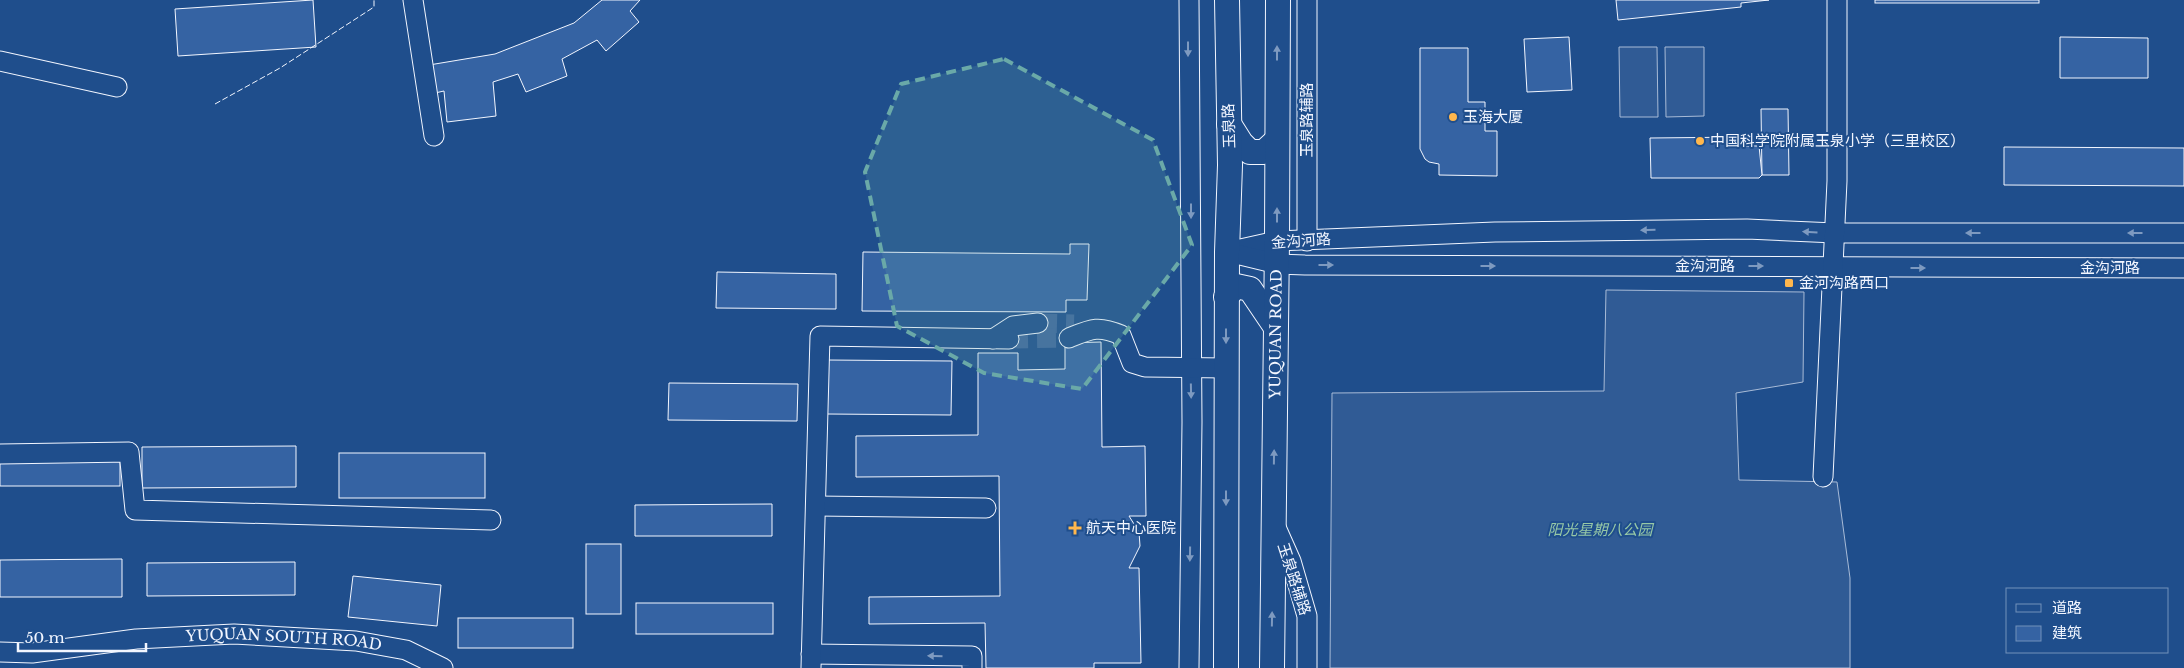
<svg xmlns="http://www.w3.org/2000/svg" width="2184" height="668" viewBox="0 0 2184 668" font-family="'Libre Baskerville','Noto Sans SC',serif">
  <rect width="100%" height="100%" fill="#1f4e8c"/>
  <!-- built -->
  <g fill="#305b95" stroke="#a8bbd7">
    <polygon points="1619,47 1657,47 1658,117 1620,117"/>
    <polygon points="1665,47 1704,47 1704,116 1666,117"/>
    <polygon points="1606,290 1804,292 1803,382 1736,393 1739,480 1837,482 1850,578 1850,668 1330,668 1332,393 1604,391"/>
  </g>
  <!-- building -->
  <g fill="#3563a3" stroke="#f2f6ff">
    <polygon points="313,0 316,47 178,56 175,9"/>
    <polygon points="602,0 640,0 630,11 639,22 606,51 597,40 562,59 567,76 526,92 518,74 493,82 496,116 447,122 444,91 435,93 429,65 495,54 574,23"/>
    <polygon points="1616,0 1769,0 1741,3 1741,7 1618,20"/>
    <rect x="1875" y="0" width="164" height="3"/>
    <polygon points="1569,37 1572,90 1527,92 1524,39"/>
    <polygon points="2060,37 2148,38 2148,78 2060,78"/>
    <polygon points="1420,48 1468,48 1468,102 1485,102 1485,131 1497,131 1497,176 1439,175 1439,164 1429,162 1425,159 1420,149"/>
    <polygon points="1761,109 1788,109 1789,175 1762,175"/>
    <polygon points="1745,137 1745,146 1759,146 1762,175 1759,178 1651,178 1650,138"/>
    <polygon points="2004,147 2184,148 2184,186 2004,185"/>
    <polygon points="1070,244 1089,244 1087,300 1066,300 1066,312 862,311 863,252 1070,254"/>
    <polygon points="717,272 836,274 836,309 716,308"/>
    <polygon points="1101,342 1102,447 1145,446 1146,516 1129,516 1139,532 1140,546 1129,568 1139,568 1141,663 1094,663 1094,668 986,668 985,623 869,624 869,597 1000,596 999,476 856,477 856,436 978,435 978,353 1018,353 1018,370 1065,369 1065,343"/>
    <polygon points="828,360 952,361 951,415 827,414"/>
    <polygon points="669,383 798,384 797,421 668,420"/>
    <polygon points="296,446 296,487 142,488 142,447"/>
    <rect x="0" y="449" width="120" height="37"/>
    <rect x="339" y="453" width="146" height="45"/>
    <polygon points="772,504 772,536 635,536 635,505"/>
    <rect x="586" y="544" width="35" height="70"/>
    <polygon points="122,559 122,597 0,597 0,560"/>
    <polygon points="295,562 295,595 147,596 147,563"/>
    <polygon points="353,576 441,585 437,626 348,617"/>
    <rect x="636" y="603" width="137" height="31"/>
    <rect x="458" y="618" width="115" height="30"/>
  </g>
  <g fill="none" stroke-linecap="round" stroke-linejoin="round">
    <!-- minor-tunnel -->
    <g stroke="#3f679d" stroke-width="19" stroke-dasharray="19 9" stroke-linecap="butt">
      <polyline points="1038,323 1074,324"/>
      <polyline points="1009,339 1069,338"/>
    </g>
    <defs>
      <g id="minor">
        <polyline points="413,0 434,136"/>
        <polyline points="1189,0 1192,422 1189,668"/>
        <polyline points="0,61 117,87"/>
        <polyline points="1307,241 1307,0"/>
        <polyline points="1227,252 1277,241 1495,232 1747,229 1835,233 2184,233"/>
        <polyline points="1232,253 1277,264 1305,265 2184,268"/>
        <path d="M1069 338C1091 329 1098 325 1121 335L1132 363 1145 367 1226 368"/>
        <polyline points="993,339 1013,326 1038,323"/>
        <polyline points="0,454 129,452 135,510 491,520"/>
        <polyline points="1823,477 1837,181 1837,0"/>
        <polyline points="816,506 986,508"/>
        <polyline points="1275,525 1291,561 1307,616 1307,668"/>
        <path id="s1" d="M0 652 32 653 136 639 234 634 356 641 406 650 443 668"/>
        <polyline points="811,654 972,656 972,668"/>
        <polyline points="811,668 820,336 1009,339"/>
      </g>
      <g id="major">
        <polyline points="1229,124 1241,143 1250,152 1264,152 1277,140"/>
        <polyline points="1226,297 1236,286 1250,289 1275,326"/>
        <polyline points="1226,668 1227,252 1230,165 1227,0"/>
        <path id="s2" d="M1272 668 1277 241 1278 0"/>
      </g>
    </defs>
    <!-- minor casing -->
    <use href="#minor" stroke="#f2f6ff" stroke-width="21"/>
    <!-- major casing -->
    <use href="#major" stroke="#f2f6ff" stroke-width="26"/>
    <!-- minor -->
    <use href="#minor" stroke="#1f4e8c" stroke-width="19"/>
    <!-- major -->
    <use href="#major" stroke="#1f4e8c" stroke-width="24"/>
    <!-- fence -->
    <polyline stroke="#f2f6ff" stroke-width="1" stroke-dasharray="6 2.5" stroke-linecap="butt" points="215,104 280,68 374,7 374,0"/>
  </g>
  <!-- one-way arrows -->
  <defs><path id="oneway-solid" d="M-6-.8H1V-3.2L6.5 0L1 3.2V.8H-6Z" transform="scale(1.25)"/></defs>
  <g fill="#7e9ac0">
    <use href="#oneway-solid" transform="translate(1188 49) rotate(90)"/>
    <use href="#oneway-solid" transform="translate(1277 53) rotate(-90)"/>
    <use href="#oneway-solid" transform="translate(1191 211) rotate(90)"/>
    <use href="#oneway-solid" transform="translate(1277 215) rotate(-90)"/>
    <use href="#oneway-solid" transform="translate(1648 230) rotate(179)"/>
    <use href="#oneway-solid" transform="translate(1810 232) rotate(-177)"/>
    <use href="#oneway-solid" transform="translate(1973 233) rotate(180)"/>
    <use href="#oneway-solid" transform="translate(2135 233) rotate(180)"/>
    <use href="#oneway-solid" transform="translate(1326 265)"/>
    <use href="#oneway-solid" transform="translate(1488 266)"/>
    <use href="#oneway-solid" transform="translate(1756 266)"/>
    <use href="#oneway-solid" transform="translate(1918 268)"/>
    <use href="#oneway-solid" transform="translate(1226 336) rotate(90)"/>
    <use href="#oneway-solid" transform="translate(1191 391) rotate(89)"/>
    <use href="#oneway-solid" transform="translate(1274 457) rotate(-89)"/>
    <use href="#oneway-solid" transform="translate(1226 498) rotate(90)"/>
    <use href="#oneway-solid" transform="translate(1190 554) rotate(91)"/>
    <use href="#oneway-solid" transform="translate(1272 619) rotate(-89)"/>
    <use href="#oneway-solid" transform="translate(935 656) rotate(-179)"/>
  </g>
  <!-- marked area -->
  <path fill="#6aa9a8" fill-opacity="0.2" stroke="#6aa9a8" stroke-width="4" stroke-dasharray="10 6" stroke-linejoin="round" d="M1004 59 1153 140 1192 245 1082 389 984 373 897 326 865 172 901 84Z"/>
  <!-- markers -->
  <g fill="#ffb74d" stroke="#1f4e8c" stroke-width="2">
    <circle cx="1453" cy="117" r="5"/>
    <circle cx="1700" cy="141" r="5"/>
    <rect x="1784" y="278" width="10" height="10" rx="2.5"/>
    <path d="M1072.5 520.5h5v5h5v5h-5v5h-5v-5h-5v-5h5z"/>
  </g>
  <g text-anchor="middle" stroke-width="4" stroke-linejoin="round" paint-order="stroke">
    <!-- poi labels -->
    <g font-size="15" fill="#f2f6ff" stroke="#1f4e8c" text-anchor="start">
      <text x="1463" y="122">玉海大厦</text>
      <text x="1710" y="146">中国科学院附属玉泉小学（三里校区）</text>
      <text x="1799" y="288">金河沟路西口</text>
      <text x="1086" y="533">航天中心医院</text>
    </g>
    <!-- street labels -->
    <g font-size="15" fill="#f2f6ff" stroke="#1f4e8c">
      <text transform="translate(1307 120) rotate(-90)" y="5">玉泉路辅路</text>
      <text transform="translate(1229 126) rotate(-92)" y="5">玉泉路</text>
      <text transform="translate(1301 241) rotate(-4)" y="5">金沟河路</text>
      <text x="1705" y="271">金沟河路</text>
      <text x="2110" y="273">金沟河路</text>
      <text dy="5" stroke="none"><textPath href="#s2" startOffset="334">YUQUAN ROAD</textPath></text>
      <text transform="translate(1294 579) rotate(72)" y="5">玉泉路辅路</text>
      <text dy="5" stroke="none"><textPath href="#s1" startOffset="285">YUQUAN SOUTH ROAD</textPath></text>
    </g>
    <!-- park labels -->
    <g font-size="15" font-style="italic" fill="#97c8a6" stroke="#1f4e8c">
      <text x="1600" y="535">阳光星期八公园</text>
    </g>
  </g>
  <!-- legend -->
  <rect x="2006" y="588" width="162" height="65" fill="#1f4e8c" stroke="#7391ba"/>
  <rect x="2016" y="604" width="25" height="8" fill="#1f4e8c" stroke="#7391ba"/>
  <text x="2052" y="613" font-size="15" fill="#f2f6ff">道路</text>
  <rect x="2016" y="626" width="25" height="15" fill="#3563a3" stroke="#7391ba"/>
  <text x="2052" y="638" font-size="15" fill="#f2f6ff">建筑</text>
  <!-- scale -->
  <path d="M18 643v8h128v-8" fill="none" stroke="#f2f6ff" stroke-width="2.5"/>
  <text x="25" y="643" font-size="15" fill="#f2f6ff" stroke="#1f4e8c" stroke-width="4" paint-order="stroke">50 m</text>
</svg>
